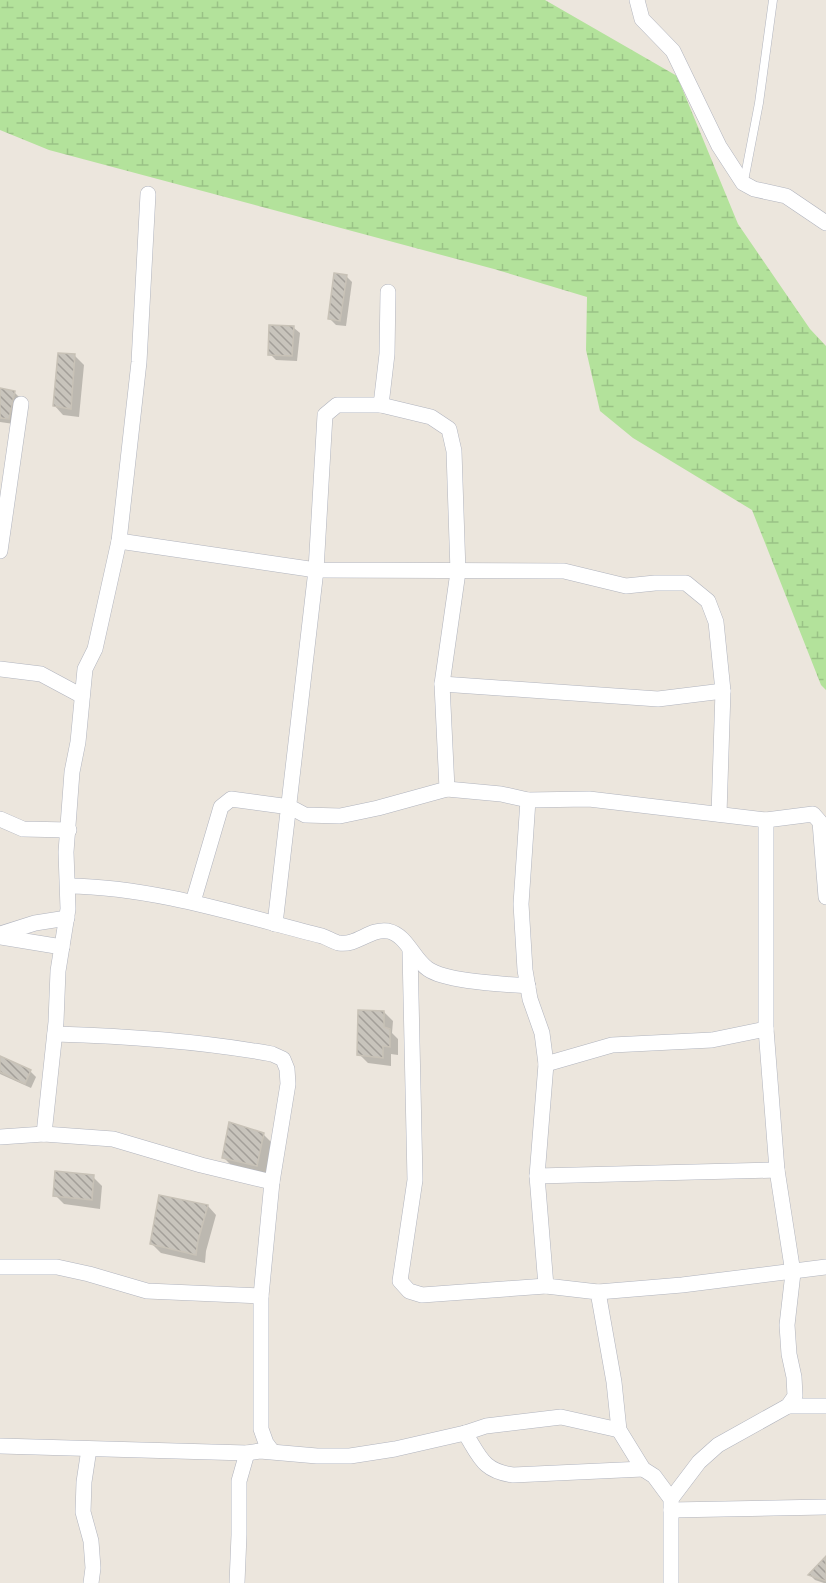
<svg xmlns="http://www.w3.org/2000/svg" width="826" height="1583" viewBox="0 0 826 1583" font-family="'Space Grotesk',sans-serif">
  <defs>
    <pattern id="wetland-marsh" width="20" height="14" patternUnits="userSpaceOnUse" patternTransform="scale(1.5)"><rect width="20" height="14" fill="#b3e29b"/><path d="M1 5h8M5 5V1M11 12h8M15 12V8" fill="none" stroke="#9ac286"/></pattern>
    <pattern id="building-back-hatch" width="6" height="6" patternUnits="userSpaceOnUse" patternTransform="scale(1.5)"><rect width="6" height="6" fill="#c8c4bc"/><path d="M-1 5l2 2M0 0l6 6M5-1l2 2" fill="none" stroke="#a39f99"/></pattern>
  </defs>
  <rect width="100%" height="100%" fill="#ece6dd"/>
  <!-- wetland -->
  <polygon fill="url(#wetland-marsh)" points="0,0 545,0 677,76 738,224 810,329 826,346 826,690 821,685 752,510 633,438 600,411 586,350 587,297 494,269 49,150 0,130"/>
  <!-- shadow -->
  <g fill="#0003">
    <polygon points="346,276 352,282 346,326 336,325 330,319"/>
    <polygon points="294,328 300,333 297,361 276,360 270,354"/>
    <polygon points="75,356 84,365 79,417 63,415 54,405"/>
    <polygon points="0,390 14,392 20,398 14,424 0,422"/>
    <polygon points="384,1012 393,1021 392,1033 398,1039 398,1055 391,1054 391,1066 368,1063 359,1054"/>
    <polygon points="0,1057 30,1071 36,1077 31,1088 0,1074"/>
    <polygon points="263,1134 272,1143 266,1174 233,1167 224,1158"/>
    <polygon points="93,1177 102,1186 100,1209 64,1204 55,1195"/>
    <polygon points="208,1206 216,1215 206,1251 205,1263 161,1253 152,1244"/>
    <polygon points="826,1561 826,1583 824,1583 815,1580 810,1575"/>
  </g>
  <!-- building -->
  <g fill="url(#building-back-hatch)" stroke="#c8c2b7" stroke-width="1.5">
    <polygon points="334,273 347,275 340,321 328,319"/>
    <polygon points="269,325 294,326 292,356 268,355"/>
    <polygon points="58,353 75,354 71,409 53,406"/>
    <polygon points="0,388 15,391 9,419 0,418"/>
    <polygon points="358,1010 384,1011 384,1027 390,1029 390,1047 383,1046 383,1058 357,1055"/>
    <polygon points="0,1056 31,1070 25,1084 0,1072"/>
    <polygon points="229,1122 264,1133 257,1166 222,1158"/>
    <polygon points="55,1171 94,1175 92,1200 53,1196"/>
    <polygon points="159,1195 208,1205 198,1241 196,1255 150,1244"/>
    <polygon points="826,1556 826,1581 808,1575"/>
  </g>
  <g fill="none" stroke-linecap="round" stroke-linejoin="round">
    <defs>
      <polyline id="service" points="744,181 759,103 773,0"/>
      <g id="minor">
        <polyline points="637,0 642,19 673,51 719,146 743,183 754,189 786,196 826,223"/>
        <polyline points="381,405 387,354 388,292"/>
        <polyline points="119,541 316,570 564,571 626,586 655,583 686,583 708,601 716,622 723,691 719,814"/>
        <polyline points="0,551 21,404"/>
        <polyline points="0,669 41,674 82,696"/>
        <polyline points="442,684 658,699 723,691"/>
        <polyline points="447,789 501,794 528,800 589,799 766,820"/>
        <polyline points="528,800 521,904 525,970 530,999 542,1033 546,1064 537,1176 546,1286 598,1292 614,1382 619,1430 643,1469 654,1476 671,1499 671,1583"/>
        <polyline points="0,819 23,829 69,830"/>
        <path d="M68 886C154 887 239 915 322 936 328 938 334 942 339 943 357 946 370 928 388 931 407 935 413 959 428 969 447 982 504 984 528 986"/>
        <polyline points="193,902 221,807 231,799 290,807 305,815 340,816 378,808 447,789 442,684 458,572 454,451 449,429 431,417 381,405 337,405 325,415 316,570 275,924"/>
        <polyline points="0,934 35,923 67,918"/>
        <polyline points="0,937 62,947"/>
        <polyline points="410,950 415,1180 400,1281 409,1291 422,1295 546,1286"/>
        <path d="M55 1034C128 1036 200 1041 272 1054L283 1059 287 1069 288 1084 272 1182 261 1296V1429L266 1443 272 1451"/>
        <polyline points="546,1064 612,1045 712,1040 766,1029"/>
        <polyline points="44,1134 56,1022 58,971 68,909 66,852 72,772 78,742 85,669 95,649 119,541 139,362 148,194"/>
        <polyline points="0,1137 44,1134 113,1139 201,1165 272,1182"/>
        <polyline points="537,1176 777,1170"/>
        <polyline points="0,1267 57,1267 89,1274 147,1291 261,1296"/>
        <polyline points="598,1292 682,1285 826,1267"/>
        <polyline points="788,1406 826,1406"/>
        <path d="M465 1433C480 1457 483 1471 513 1475L643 1469"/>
        <polyline points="0,1446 247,1453 260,1451 317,1456 350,1456 395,1449 465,1433 486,1426 561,1417 619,1430"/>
        <polyline points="89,1449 84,1482 83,1512 91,1541 93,1568 91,1583"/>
        <polyline points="671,1499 699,1462 718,1445 788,1406 795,1396 794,1377 789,1354 787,1325 793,1273 777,1170 766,1029 766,820 813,814 820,822 826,897"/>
        <polyline points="671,1510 826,1507"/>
        <polyline points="237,1583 239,1535 239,1481 247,1453"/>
      </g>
    </defs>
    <!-- service casing -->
    <use href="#service" stroke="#b1b4be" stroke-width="9"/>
    <!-- minor casing -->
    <use href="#minor" stroke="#b1b4be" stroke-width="16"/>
    <!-- service -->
    <use href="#service" stroke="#fff" stroke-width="8"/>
    <!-- minor -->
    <use href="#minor" stroke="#fff" stroke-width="15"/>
  </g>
</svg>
